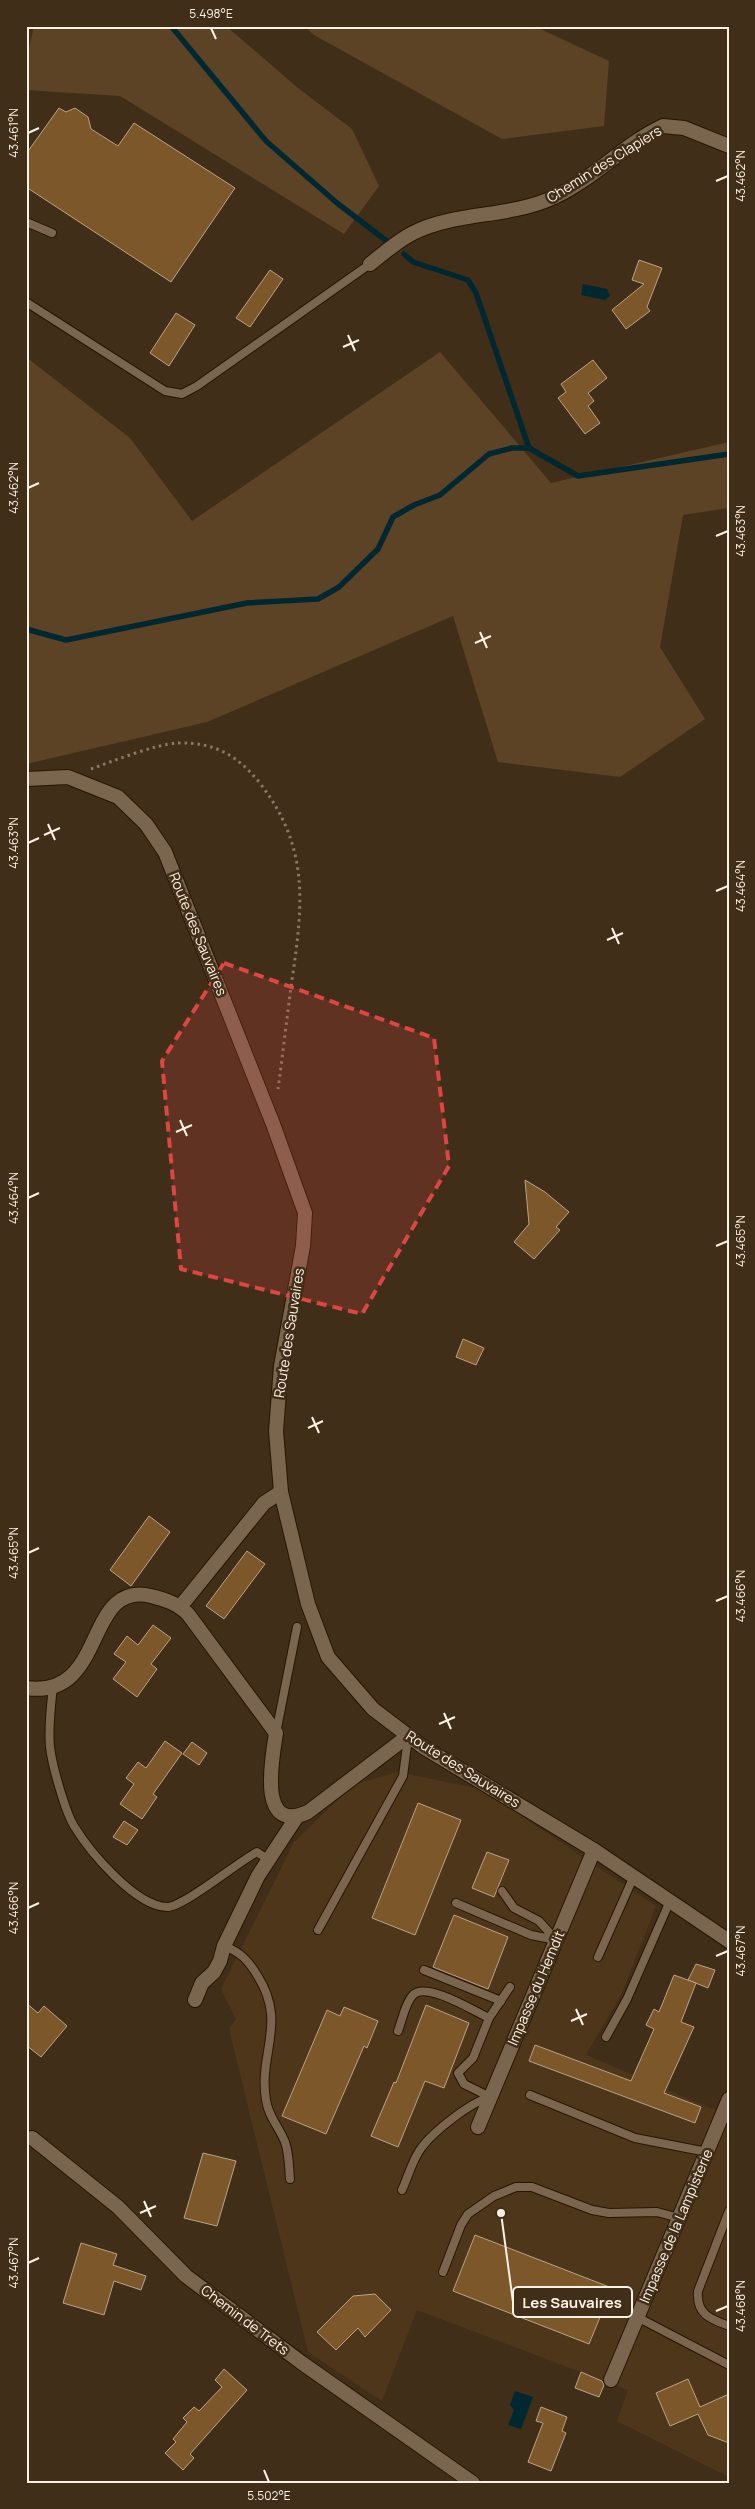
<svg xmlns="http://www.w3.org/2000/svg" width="755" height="2509" viewBox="0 0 755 2509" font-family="Manrope,sans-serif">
  <rect width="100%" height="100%" fill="#412e18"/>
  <!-- built -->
  <polygon fill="#4e361a" points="397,1772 481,1789 656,1906 622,1993 586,2055 729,2116 729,2477 617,2421 628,2390 417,2310 382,2401 308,2352 229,2029 236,2019 221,1989 294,1842 353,1785"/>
  <!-- green -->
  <g fill="#5d4325">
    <polygon points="34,26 226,26 298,88 352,129 379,186 344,234 120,96 26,90 26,61"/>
    <polygon points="304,26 534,26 609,61 604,126 502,139 314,35"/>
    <polygon points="440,352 551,483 729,442 729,508 683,515 660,647 705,719 620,777 498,762 453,616 207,722 26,764 26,357 130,438 192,521"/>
  </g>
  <!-- water -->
  <g fill="#002831">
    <polygon points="583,284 607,289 610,296 605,300 581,295"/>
    <polygon points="515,2391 533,2397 521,2429 508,2425 514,2410 510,2405"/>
  </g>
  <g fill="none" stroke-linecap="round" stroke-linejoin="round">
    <!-- stream -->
    <g stroke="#002831" stroke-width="5.5">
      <polyline points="171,26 266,141 337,203 388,242"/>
      <polyline points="404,254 413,262 468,280 476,293 529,448 578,476 729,454"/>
      <polyline points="26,629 66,640 247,603 318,599 339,587 378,549 393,517 414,505 440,495 489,454 512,448 529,448"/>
    </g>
  </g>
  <!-- building -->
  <g fill="#7c5729" stroke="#baa38a">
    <polygon points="59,108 66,112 75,108 88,117 91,129 118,146 134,123 235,188 171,282 26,187 26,154"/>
    <polygon points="639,260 662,268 647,307 650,311 626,329 612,310 644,284 632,280"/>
    <polygon points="270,270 283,279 250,327 236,318"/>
    <polygon points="176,313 195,325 169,366 150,353"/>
    <polygon points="593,360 607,378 588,393 594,401 588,406 600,423 585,434 558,398 566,392 561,384"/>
    <polygon points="525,1180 545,1192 569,1212 556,1227 560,1230 534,1259 514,1242 529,1224"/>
    <polygon points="463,1339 484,1348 476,1365 456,1357"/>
    <polygon points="149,1516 170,1532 131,1586 110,1570"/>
    <polygon points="247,1551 265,1564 224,1619 206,1606"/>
    <polygon points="153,1625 171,1638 151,1664 157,1669 137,1697 113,1679 126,1662 114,1654 127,1636 138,1645"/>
    <polygon points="165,1741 182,1753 153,1794 157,1797 142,1819 120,1804 134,1784 126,1778 138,1762 146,1768"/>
    <polygon points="192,1742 207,1753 199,1765 183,1754"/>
    <polygon points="418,1803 461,1820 415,1935 372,1918"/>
    <polygon points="124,1821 138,1830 127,1845 113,1837"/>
    <polygon points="487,1852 509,1860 494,1897 472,1888"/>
    <polygon points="454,1915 508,1937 488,1989 433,1967"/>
    <polygon points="696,1964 715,1970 708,1988 688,1980"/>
    <polygon points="674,1975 696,1983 681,2022 694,2027 664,2093 701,2107 695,2123 529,2061 535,2045 631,2081 654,2029 646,2025 654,2009 659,2012"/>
    <polygon points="26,2003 38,2013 44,2006 67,2026 41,2057 26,2045"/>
    <polygon points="426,2005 469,2023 444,2088 425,2081 398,2147 371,2136 394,2082 396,2083"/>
    <polygon points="344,2007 378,2021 367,2048 364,2046 326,2134 282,2116 327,2010 340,2016"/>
    <polygon points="203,2153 236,2161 217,2226 184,2218"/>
    <polygon points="475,2235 612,2288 589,2344 453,2291"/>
    <polygon points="81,2243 117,2254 113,2265 146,2276 141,2290 114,2281 104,2315 63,2303"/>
    <polygon points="375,2294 391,2310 365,2337 358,2328 336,2350 317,2332 353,2296"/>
    <polygon points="224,2369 247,2390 190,2454 194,2458 183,2470 165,2453 176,2442 173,2439 187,2422 183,2418 194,2407 199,2411 222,2387 215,2380"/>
    <polygon points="581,2372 602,2381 604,2385 599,2397 575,2388"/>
    <polygon points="688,2379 700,2407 729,2394 729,2443 708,2435 698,2414 670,2426 656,2393"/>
    <polygon points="541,2407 567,2417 562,2431 566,2433 551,2471 528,2462 543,2423 536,2421"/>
  </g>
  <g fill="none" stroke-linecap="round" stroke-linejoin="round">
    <defs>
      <g id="service">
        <polyline points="26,222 52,233"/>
        <polyline points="26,302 165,391 182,394 197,386 370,264"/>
        <path d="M53 1686C51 1706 48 1727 50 1747 52 1765 65 1811 74 1826 90 1852 135 1906 167 1907 182 1908 238 1862 257 1852L267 1859"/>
        <polyline points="276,1733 297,1627"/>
        <polyline points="456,1903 531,1935 556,1940 539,1921 514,1908 502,1891"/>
        <polyline points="318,1930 403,1776 408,1738"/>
        <path d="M224 1946C240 1952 248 1960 257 1975 288 2023 258 2053 266 2100 268 2116 279 2127 285 2142 289 2153 289 2167 290 2179"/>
        <polyline points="598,1957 634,1876"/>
        <polyline points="424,1970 501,2001"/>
        <polyline points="489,2018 510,1987"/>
        <path d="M398 2031C402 2021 405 2003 413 1995 426 1981 474 2011 489 2018L473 2058 458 2073 464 2084 490 2097C471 2102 434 2131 422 2147 413 2158 408 2177 402 2190"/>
        <polyline points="606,2037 627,1999 670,1901"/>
        <polyline points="530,2095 635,2138 707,2152"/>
        <path d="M729 2211 698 2291C696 2314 710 2319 729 2326"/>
        <polyline points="443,2272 461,2225 468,2214 494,2196 516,2187 532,2187 592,2210 609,2213 657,2212 679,2218"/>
        <polyline points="637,2317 729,2365"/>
      </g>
      <g id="minor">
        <path d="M370 264C384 253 397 241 413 233 457 211 510 218 554 197 594 179 624 144 663 126L684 128 729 146"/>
        <polyline points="26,779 68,777 118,797 146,824 165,852 273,1124 305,1213 303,1246 281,1366 276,1431 281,1492 308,1604 328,1657 373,1709 423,1747 594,1850 729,1941"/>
        <polyline points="180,1607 264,1503 281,1492"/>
        <path d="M26 1688C108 1700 83 1580 151 1596 166 1600 177 1603 188 1614L276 1733C272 1759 257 1835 308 1812L408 1736"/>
        <polyline points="195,2000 202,1983 214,1972 220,1961 224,1946 258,1876 296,1818"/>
        <polyline points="478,2127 594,1850"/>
        <polyline points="32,2138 118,2207 186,2276 302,2363 473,2483"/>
        <polyline points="611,2380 729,2099"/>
      </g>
    </defs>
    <!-- service casing -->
    <use href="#service" stroke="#271602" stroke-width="10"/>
    <!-- minor casing -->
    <use href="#minor" stroke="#271602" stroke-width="16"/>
    <!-- path -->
    <path stroke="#897966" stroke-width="3" stroke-dasharray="2.5 4" stroke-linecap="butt" d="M91 769C113 761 156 744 178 743 214 742 237 755 259 782 310 847 303 904 292 980 287 1016 283 1053 278 1089"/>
    <!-- service -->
    <use href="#service" stroke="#7a654e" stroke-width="8"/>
    <!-- minor -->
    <use href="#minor" stroke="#7a654e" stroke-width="14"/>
  </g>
  <!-- marked area -->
  <path fill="#dc4644" fill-opacity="0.2" stroke="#dc4644" stroke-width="4" stroke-dasharray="10 6" stroke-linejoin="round" d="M224 963 434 1038 449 1166 362 1314 181 1269 162 1061Z"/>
  <!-- ticks -->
  <path fill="none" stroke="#fef2e4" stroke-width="2" d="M211 28 216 39M28 133 39 128M716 181 728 176M348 335 355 351M343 347 359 340M28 488 39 483M716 536 728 531M480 632 487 648M475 643 491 636M48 824 55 840M44 835 60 828M28 843 39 838M716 891 728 886M612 928 619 944M607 940 623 933M180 1120 187 1136M176 1132 192 1125M28 1198 39 1193M716 1246 728 1241M312 1417 319 1433M308 1428 323 1421M28 1553 39 1548M716 1601 728 1596M444 1713 451 1729M439 1724 455 1717M28 1908 39 1903M716 1956 728 1951M576 2009 583 2025M571 2021 587 2014M144 2201 151 2217M140 2213 156 2206M28 2263 39 2258M716 2311 728 2306M264 2470 269 2482"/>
  <g text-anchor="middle" stroke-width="5" stroke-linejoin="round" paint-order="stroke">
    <!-- street labels -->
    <g font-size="14" fill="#fef2e4" stroke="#412e18">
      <text transform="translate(604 164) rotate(-32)" y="5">Chemin des Clapiers</text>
      <text transform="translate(198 934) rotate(68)" y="5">Route des Sauvaires</text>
      <text transform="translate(289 1333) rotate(-81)" y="5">Route des Sauvaires</text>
      <text transform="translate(463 1769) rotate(32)" y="5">Route des Sauvaires</text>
      <text transform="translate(536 1988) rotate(-67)" y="5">Impasse du Hemdit</text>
      <text transform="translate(676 2226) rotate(-67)" y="5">Impasse de la Lampisterie</text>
      <text transform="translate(245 2320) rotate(37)" y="5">Chemin de Trets</text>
    </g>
  </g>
  <!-- callouts -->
  <path fill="none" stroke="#fef2e4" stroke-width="2" d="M501 2213L513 2302"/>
  <circle fill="#fef2e4" stroke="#412e18" stroke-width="2" cx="501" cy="2213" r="5"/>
  <rect fill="#412e18" stroke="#fef2e4" stroke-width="2" x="513" y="2287" width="119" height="30" rx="5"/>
  <g font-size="15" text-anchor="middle" font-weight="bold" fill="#fef2e4">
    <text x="572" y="2308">Les Sauvaires</text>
  </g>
  <!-- border -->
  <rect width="755" height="2509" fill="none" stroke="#412e18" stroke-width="55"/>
  <rect x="28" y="28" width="700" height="2454" fill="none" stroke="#fef2e4" stroke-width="2"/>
  <g font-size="12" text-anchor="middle" fill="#fef2e4">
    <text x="211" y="18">5.498°E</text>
    <text transform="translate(14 133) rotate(-90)" y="4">43.461°N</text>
    <text transform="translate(741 176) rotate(-90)" y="4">43.462°N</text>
    <text transform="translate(14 488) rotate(-90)" y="4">43.462°N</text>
    <text transform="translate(741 531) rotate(-90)" y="4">43.463°N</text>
    <text transform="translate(14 843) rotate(-90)" y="4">43.463°N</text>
    <text transform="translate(741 886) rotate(-90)" y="4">43.464°N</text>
    <text transform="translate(14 1198) rotate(-90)" y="4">43.464°N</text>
    <text transform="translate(741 1241) rotate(-90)" y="4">43.465°N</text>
    <text transform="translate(14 1553) rotate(-90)" y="4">43.465°N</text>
    <text transform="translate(741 1596) rotate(-90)" y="4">43.466°N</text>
    <text transform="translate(14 1908) rotate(-90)" y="4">43.466°N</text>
    <text transform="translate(741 1951) rotate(-90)" y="4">43.467°N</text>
    <text transform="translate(14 2263) rotate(-90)" y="4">43.467°N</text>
    <text transform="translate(741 2306) rotate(-90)" y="4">43.468°N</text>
    <text x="269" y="2500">5.502°E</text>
  </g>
</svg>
